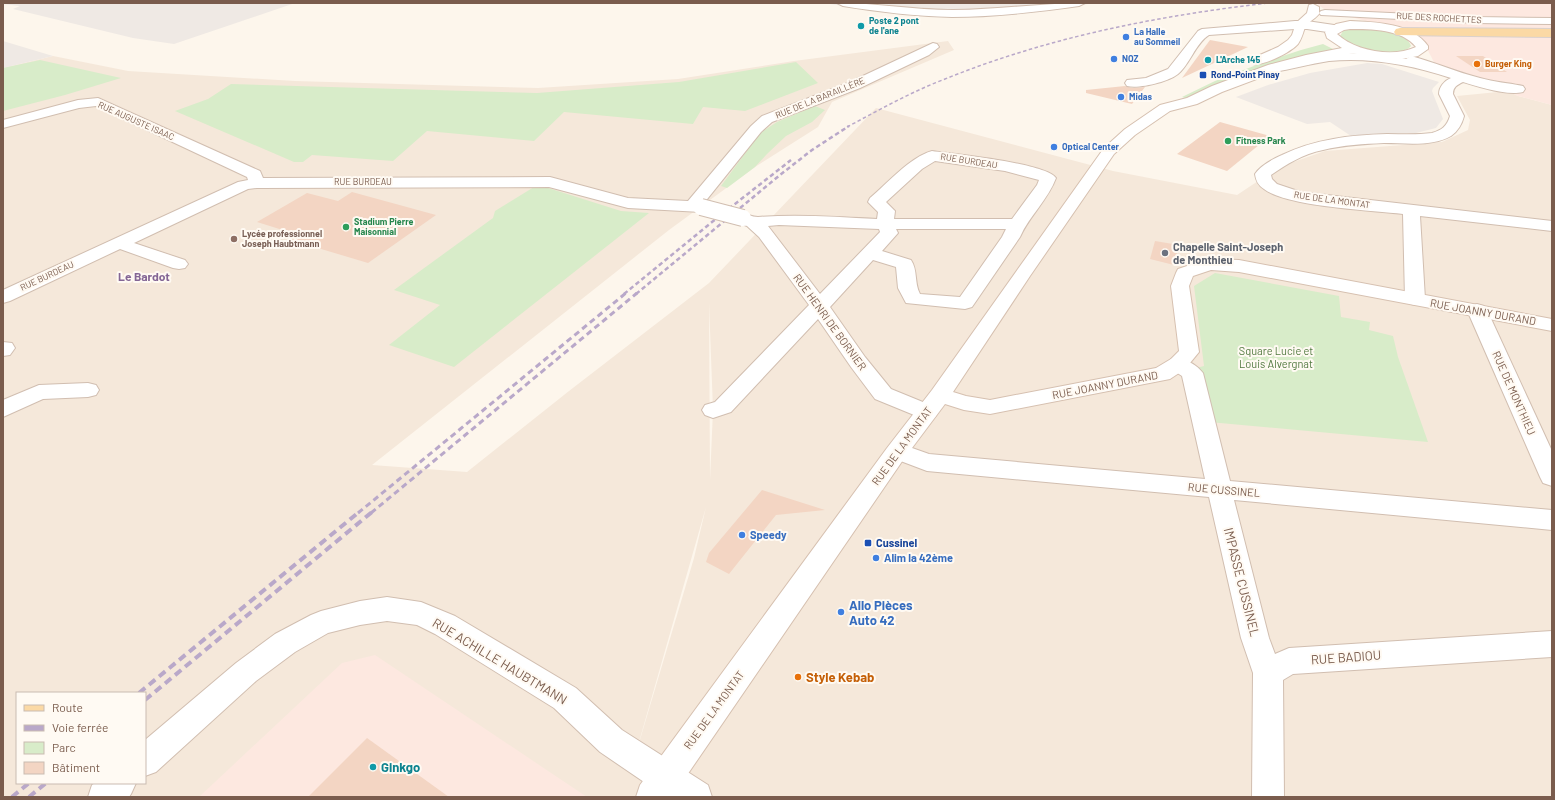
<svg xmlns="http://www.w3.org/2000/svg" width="1555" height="800" viewBox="0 0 1555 800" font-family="Barlow,sans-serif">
  <rect width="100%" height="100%" fill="#fdf6ec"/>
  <!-- residential -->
  <path fill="#f5e8da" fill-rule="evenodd" d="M948 41 954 50 832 102 818 127 755 167 669 230 372 465 467 472 569 391 709 283 876 108 1113 171 1237 195 1279 167 1325 151 1442 142 1468 130 1470 120 1457 96 1508 91 1518 96 1552 105V797H3V68L53 56 128 71 295 81 538 88 678 79 794 61ZM709 303 713 410 710 480 709 304ZM706 507 694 558 633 763ZM17 693H145V783H17Z"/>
  <!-- commercial -->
  <g fill="#fde8e0">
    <polygon points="1316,3 1552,3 1552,105 1518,96 1508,91 1437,68 1421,37 1324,9"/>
    <polygon points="375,655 587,797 199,797 342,663"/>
  </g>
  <!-- industrial -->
  <g fill="#efe9e4">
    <polygon points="3,3 295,3 174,44 133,38 13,9 20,6 3,4"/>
    <polygon points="822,3 1096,3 1019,13 890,12"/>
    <polygon points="3,41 53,56 3,68"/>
    <polygon points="1367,63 1382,64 1439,82 1433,88 1432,91 1443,119 1436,128 1416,133 1351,136 1330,122 1307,124 1236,97 1268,85 1310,73"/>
  </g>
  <!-- green -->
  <g fill="#d8ecc9">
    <path d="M1350 29C1365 29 1406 28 1411 46 1401 59 1349 49 1340 36L1343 31Z"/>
    <polygon points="1323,44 1335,50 1271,64 1188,99 1182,97 1215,81 1259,64 1301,50"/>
    <polygon points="40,60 121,78 65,95 3,111 3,68"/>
    <polygon points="796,62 818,83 745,111 703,107 693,124 564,112 534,141 427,131 393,161 312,155 303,162 294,162 175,111 208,99 231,84 537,93 679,82"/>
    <polygon points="815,106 825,110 812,122 786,136 767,154 755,167 727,188 721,186 760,133 777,122"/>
    <polygon points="534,187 545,187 621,211 649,213 454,367 389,345 440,305 394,290 493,218 495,211"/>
    <polygon points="1215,273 1339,296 1341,317 1370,322 1369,330 1393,336 1398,357 1428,442 1209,422 1196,368 1204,366 1194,286"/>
  </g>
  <!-- building -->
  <g fill="#f3d5c3">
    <polygon points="1210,40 1248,47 1182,78"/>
    <polygon points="1456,56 1483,56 1507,72 1480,72"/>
    <polygon points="1125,86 1132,88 1145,87 1132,104 1086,93 1086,90"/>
    <polygon points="1220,122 1270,136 1227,171 1177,154"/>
    <polygon points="352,192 436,215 368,263 281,237 289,232 257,222 307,193 338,201"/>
    <polygon points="1155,241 1179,245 1174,265 1150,259"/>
    <polygon points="762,490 825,510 776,515 729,574 706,562 709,553"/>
    <polygon points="367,738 449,797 308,797"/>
  </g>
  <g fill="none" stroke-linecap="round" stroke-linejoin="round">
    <defs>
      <g id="street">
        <path d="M837 3C876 3 914 10 953 10 997 10 1041 3 1085 3L1079 6C1037 12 994 17 952 17 915 16 879 12 843 6Z"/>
        <polygon points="1325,10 1477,17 1552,18 1552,24 1477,23 1321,15 1319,13 1321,11"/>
        <path d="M1295 21H1307L1334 25 1338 26 1340 29 1338 32 1334 33 1307 29H1295L1209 35C1195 44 1190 64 1178 74 1168 82 1139 89 1127 86L1125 83 1127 80 1146 78 1168 69 1198 31 1202 29Z"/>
        <polygon points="933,43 937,44 939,47 929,55 860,88 772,122 761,132 704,203 709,207 707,211 701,212 628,208 549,187 257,188 248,189 134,243 185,260 188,264 185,268 179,269 173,268 120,249 10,301 3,303 3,290 238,182 248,180 247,177 96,106 79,108 3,128 3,120 78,100 98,98 260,171 263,178 550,177 628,198 688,201 751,126 762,116 850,82"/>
        <path d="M1359 53 1406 59 1411 56C1434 62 1456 72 1480 78 1494 82 1509 83 1523 86L1525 89 1523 92C1507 96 1479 87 1463 82 1457 85 1453 87 1453 94L1464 116C1462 124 1458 131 1451 136 1432 147 1405 143 1384 143 1364 144 1343 145 1323 150 1303 154 1287 164 1271 175L1272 179 1277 184 1301 192 1552 221V231L1420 216 1425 299 1422 303 1415 305 1408 303 1405 299 1403 214C1371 210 1287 207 1264 189 1258 185 1256 181 1255 174 1261 165 1273 159 1282 155 1315 139 1351 135 1387 134 1402 134 1417 135 1432 133 1442 130 1447 126 1450 116L1439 94C1439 87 1444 81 1451 78 1412 65 1369 57 1329 61 1310 64 1292 69 1274 72L1269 71 1268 68 1269 65 1274 64 1329 54Z"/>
        <path d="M932 151C953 154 1046 163 1056 178 1048 200 1029 216 1020 237L972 307 965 309 906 303 898 288 896 267 873 260 830 307 865 357 891 389 935 407 938 412 935 417 927 420 919 417 875 399 851 367 818 319 731 412 713 418 705 415 702 410 705 405 715 402 809 305 759 237 747 226 737 222 734 218 737 214C745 212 750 217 758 217 798 214 837 217 877 219L878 212 868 202 870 198C887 184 910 157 932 151ZM935 161 1005 171 1039 180 1037 185 1012 219H894L895 211 886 202 922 169ZM779 225 879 229 880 232 820 294 768 226ZM896 229H1006L1002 237 960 297 920 294C914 283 918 270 911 260L882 251 898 233Z"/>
        <polygon points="1477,304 1484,306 1487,310 1552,451 1552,486 1543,483 1540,477 1467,310 1470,306"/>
        <polygon points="3,342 12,343 15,348 10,355 3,356"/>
        <path d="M1178 357C1187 360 1197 365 1203 373L1230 481 1552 510V530L1234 500 1269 638 1275 654 1289 648 1552 631V657L1293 674 1283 680 1284 797H1252L1253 673 1241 638 1209 497 927 471 890 457 886 451 890 445 898 443 929 454 1205 479 1182 376 1171 369 1167 364 1171 359Z"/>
        <polygon points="88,383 96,385 99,390 96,395 88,397 43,399 3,417 3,400 39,385"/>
        <polygon points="387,597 421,602 455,616 576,688 622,730 708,785 712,797 666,797 600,752 554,708 435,634 417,625 387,621 360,625 328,633 295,652 256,681 156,772 145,776 145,740 236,663 275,634 311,615 321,611 360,601"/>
        <polygon points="95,783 136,783 131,794 129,797 88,797 92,785"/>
      </g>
      <g id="secondary">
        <path d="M1313 4 1319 7V14C1315 19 1308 22 1305 27 1303 33 1302 38 1298 44 1291 52 1264 66 1253 64L1252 61 1253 58 1278 47 1288 40 1292 35 1296 23 1307 13 1309 5Z"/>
        <path d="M1350 21C1375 22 1412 23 1428 46V49L1418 56 1402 59 1375 58 1354 53 1308 62 1278 71 1222 92 1197 104 1170 111 1135 135 1114 154 1030 276 953 392 966 396 990 400 1156 368 1171 359 1179 351 1171 286 1176 273 1178 269 1205 260 1217 259 1239 260 1552 319V331L1239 272 1211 270 1193 276 1189 286 1199 352 1185 369 1170 379 990 414 964 410 945 404 903 460 672 797H636L640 785 887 448 932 390 1104 148 1125 129 1160 105 1187 98 1212 86 1268 65 1306 55 1342 48 1327 38 1325 32 1336 24ZM1350 29C1371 29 1402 29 1416 47 1393 58 1355 51 1337 34L1344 30Z"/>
      </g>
      <polygon id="primary" points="1400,28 1552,29 1552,37 1396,35 1394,32 1396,29"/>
    </defs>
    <!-- street casing -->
    <use href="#street" stroke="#d1beb0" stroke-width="2"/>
    <!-- secondary casing -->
    <use href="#secondary" stroke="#d6c0b0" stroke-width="2"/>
    <!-- primary casing -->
    <use href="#primary" stroke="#dad1cd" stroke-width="2"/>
    <!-- street -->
    <use href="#street" fill="#fff" fill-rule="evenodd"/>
    <!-- secondary -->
    <use href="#secondary" fill="#fff" fill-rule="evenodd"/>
    <!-- primary -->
    <use href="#primary" fill="#fbd9a5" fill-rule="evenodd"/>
    <!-- rail-far3 -->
    <path stroke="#b9a8c9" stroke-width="1.5" stroke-dasharray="3.5 2.5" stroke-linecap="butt" d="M847 127C879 110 911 92 945 79 1049 37 1157 16 1268 3"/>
    <!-- rail-far2 -->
    <g stroke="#b9a8c9" stroke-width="2.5" stroke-dasharray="4.5 3" stroke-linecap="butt">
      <polyline points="624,294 712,222 791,160"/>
      <polyline points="636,294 780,175 812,150 849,126"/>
    </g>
    <!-- rail-far1 -->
    <g stroke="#b9a8c9" stroke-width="3" stroke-dasharray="6 4" stroke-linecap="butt">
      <polyline points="358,513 626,293"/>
      <polyline points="371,513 637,293"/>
    </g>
    <!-- rail -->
    <g stroke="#b9a8c9" stroke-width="4" stroke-dasharray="8 5" stroke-linecap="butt">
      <polyline points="139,693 359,512"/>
      <polyline points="145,700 372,512"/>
      <polyline points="12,797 29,783"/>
      <polyline points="29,797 46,783"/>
    </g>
    <defs>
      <polyline id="street-bridge" points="701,207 743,218"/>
    </defs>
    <!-- street-bridge casing -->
    <use href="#street-bridge" stroke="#d1beb0" stroke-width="18" stroke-linecap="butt"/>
    <!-- street-bridge -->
    <use href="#street-bridge" stroke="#fff" stroke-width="16"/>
  </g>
  <!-- markers -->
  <g fill="#0f9aa8" stroke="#fffaf3" stroke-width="1.5">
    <circle cx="861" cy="26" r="4"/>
    <circle cx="1208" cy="60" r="4"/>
    <circle cx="373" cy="767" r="4"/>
  </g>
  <g fill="#3f7fe0" stroke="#fffaf3" stroke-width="1.5">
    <circle cx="1126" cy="37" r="4"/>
    <circle cx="1114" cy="59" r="4"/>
    <circle cx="1121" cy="97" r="4"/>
    <circle cx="1054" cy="147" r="4"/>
    <circle cx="742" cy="535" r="4"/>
    <circle cx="876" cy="558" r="4"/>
    <circle cx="841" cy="612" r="4"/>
  </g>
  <g fill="#e8710a" stroke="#fffaf3" stroke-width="1.5">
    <circle cx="1477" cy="64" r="4"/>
    <circle cx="798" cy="677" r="4"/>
  </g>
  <g fill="#1a4fb4" stroke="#fffaf3" stroke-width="1.5">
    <rect x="1199" y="71" width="8" height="8" rx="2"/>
    <rect x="864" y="539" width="8" height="8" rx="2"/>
  </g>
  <g fill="#2e9e5b" stroke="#fffaf3" stroke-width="1.5">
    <circle cx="1228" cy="141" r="4"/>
    <circle cx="346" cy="227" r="4"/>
  </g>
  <circle fill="#8d6e63" stroke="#fffaf3" stroke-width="1.5" cx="234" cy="239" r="4"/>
  <circle fill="#6b7280" stroke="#fffaf3" stroke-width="1.5" cx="1165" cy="253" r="4"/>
  <g text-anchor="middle" stroke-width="4" stroke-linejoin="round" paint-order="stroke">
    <!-- far-street labels -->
    <g font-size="9" fill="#7a5c4d" stroke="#fffaf3">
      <text transform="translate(1439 18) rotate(3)" y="3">RUE DES ROCHETTES</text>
      <text transform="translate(820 98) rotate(-22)" y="3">RUE DE LA BARAILLÈRE</text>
      <text transform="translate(136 121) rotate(24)" y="3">RUE AUGUSTE ISAAC</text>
      <text transform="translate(969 161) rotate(9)" y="3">RUE BURDEAU</text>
      <text x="363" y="185">RUE BURDEAU</text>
      <text transform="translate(1332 200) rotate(8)" y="3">RUE DE LA MONTAT</text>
      <text transform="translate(47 276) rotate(-25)" y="3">RUE BURDEAU</text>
    </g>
    <!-- far-culture labels -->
    <g font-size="9" font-weight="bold" fill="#0d838f" stroke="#fffaf3" text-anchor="start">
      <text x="869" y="24">Poste 2 pont<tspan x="869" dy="10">de l'ane</tspan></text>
      <text x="1216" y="63">L'Arche 145</text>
    </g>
    <!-- far-shop labels -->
    <g font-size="9" font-weight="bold" fill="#366cbe" stroke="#fffaf3" text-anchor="start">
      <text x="1134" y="35">La Halle<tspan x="1134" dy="10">au Sommeil</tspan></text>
      <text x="1122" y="62">NOZ</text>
      <text x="1129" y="100">Midas</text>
      <text x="1062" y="150">Optical Center</text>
    </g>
    <!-- far-food labels -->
    <g font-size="9" font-weight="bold" fill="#c56008" stroke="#fffaf3" text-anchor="start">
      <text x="1485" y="67">Burger King</text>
    </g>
    <!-- far-transit labels -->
    <g font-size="9" font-weight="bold" fill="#164399" stroke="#fffaf3" text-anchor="start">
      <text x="1211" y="78">Rond-Point Pinay</text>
    </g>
    <!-- far-leisure labels -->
    <g font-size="9" font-weight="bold" fill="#27864d" stroke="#fffaf3" text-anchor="start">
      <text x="1236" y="144">Fitness Park</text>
      <text x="354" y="225">Stadium Pierre<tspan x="354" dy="10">Maisonnial</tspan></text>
    </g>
    <!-- far-education labels -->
    <g font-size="9" font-weight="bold" fill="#785e54" stroke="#fffaf3" text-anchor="start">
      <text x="242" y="237">Lycée professionnel<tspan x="242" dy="10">Joseph Haubtmann</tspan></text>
    </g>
    <!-- worship labels -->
    <g font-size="11" font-weight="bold" fill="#5b616d" stroke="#fffaf3" text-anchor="start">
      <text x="1173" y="251">Chapelle Saint-Joseph<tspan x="1173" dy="13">de Monthieu</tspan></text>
    </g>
    <!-- street labels -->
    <g font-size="11" fill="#7a5c4d" stroke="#fffaf3">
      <text transform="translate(1483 312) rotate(10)" y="4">RUE JOANNY DURAND</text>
      <text transform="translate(830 322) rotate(54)" y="4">RUE HENRI DE BORNIER</text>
      <text transform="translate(1105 385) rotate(-11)" y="4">RUE JOANNY DURAND</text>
      <text transform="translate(1514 393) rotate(66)" y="4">RUE DE MONTHIEU</text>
      <text transform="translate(902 446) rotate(-54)" y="4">RUE DE LA MONTAT</text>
      <text transform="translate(1224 490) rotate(5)" y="4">RUE CUSSINEL</text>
      <text transform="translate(714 710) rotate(-54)" y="4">RUE DE LA MONTAT</text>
    </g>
    <!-- park labels -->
    <g font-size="11" fill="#537a41" stroke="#fffaf3">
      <text x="1276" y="355">Square Lucie et<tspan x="1276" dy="13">Louis Alvergnat</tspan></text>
    </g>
    <!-- shop labels -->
    <g font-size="11" font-weight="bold" fill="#366cbe" stroke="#fffaf3" text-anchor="start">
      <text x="750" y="539">Speedy</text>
      <text x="884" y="562">Alim la 42ème</text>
    </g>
    <!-- transit labels -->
    <g font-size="11" font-weight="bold" fill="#164399" stroke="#fffaf3" text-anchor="start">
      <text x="876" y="547">Cussinel</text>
    </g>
    <!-- neighbourhood labels -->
    <g font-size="12" font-weight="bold" fill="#846695" stroke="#fffaf3">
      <text x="144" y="281">Le Bardot</text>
    </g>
    <!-- near-street labels -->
    <g font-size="13" fill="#7a5c4d" stroke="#fffaf3">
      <text transform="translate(1242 582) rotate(76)" y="5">IMPASSE CUSSINEL</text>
      <text transform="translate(1346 657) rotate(-4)" y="5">RUE BADIOU</text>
      <text transform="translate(500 661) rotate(31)" y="5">RUE ACHILLE HAUBTMANN</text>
    </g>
    <!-- near-shop labels -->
    <g font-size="13" font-weight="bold" fill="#366cbe" stroke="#fffaf3" text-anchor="start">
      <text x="849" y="610">Allo Pièces<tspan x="849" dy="15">Auto 42</tspan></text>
    </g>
    <!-- near-food labels -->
    <g font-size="13" font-weight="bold" fill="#c56008" stroke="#fffaf3" text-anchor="start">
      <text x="806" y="682">Style Kebab</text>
    </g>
    <!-- near-culture labels -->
    <g font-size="13" font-weight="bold" fill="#0d838f" stroke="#fffaf3" text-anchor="start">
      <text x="381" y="772">Ginkgo</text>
    </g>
  </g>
  <!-- border -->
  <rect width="1555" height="800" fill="none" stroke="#7a5c4d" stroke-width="8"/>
  <!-- legend -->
  <rect x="16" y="692" width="130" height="92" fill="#fffaf3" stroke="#cabbb1"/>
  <rect x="24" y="705" width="20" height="6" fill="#fbd9a5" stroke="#cabbb1"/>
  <text x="52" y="712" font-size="12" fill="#7a5c4d">Route</text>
  <rect x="24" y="725" width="20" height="6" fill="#b9a8c9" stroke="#cabbb1"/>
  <text x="52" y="732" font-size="12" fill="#7a5c4d">Voie ferrée</text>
  <rect x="24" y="742" width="20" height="12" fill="#d8ecc9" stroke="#cabbb1"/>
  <text x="52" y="752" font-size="12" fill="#7a5c4d">Parc</text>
  <rect x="24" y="762" width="20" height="12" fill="#f3d5c3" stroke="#cabbb1"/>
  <text x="52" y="772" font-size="12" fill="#7a5c4d">Bâtiment</text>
</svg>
